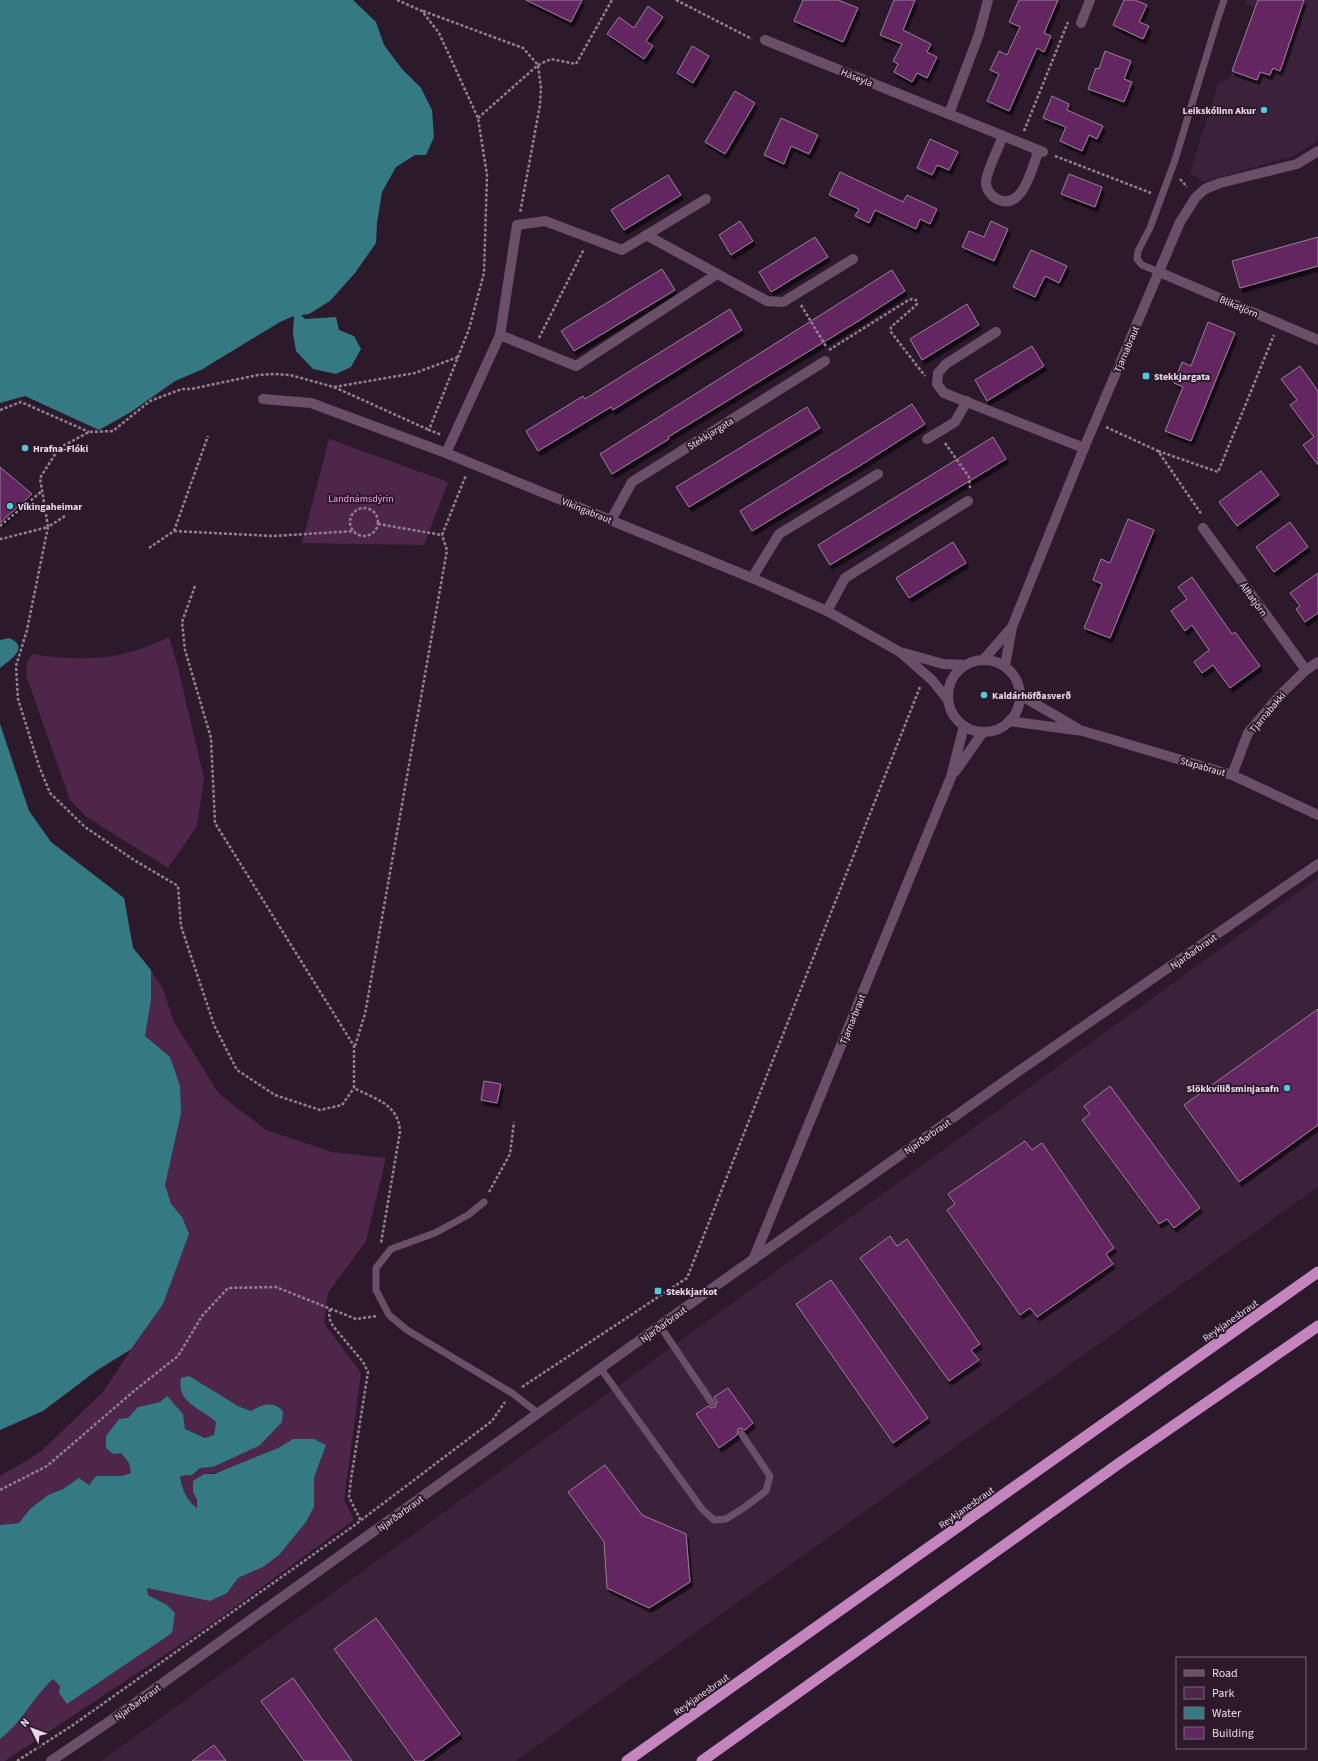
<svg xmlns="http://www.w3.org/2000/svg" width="1318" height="1761" viewBox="0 0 1318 1761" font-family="'Source Sans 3',sans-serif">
  <defs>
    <filter id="shadow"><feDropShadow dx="2.5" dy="4.5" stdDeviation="0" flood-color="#0009"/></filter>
  </defs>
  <rect width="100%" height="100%" fill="#2d192c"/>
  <!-- built -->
  <g fill="#3b223a">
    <polygon points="1247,0 1318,0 1318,137 1316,142 1294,156 1203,182 1190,173 1218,84 1231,77 1255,8 1245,4"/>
    <polygon points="1318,878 1318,1187 516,1761 101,1761"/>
  </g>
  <!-- green -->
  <g fill="#4d264a">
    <polygon points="329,439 448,482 424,545 302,543"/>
    <path d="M169 637 178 668 204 778 197 826 168 868 87 817 70 800 26 675 27 662 33 654C68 660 106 661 140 649 150 646 159 641 169 637Z"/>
    <path d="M0 724 29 811 51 842 124 898 133 948 151 970 163 989 174 1022 219 1094 266 1130 332 1152 386 1158 366 1241 328 1293 324 1323 361 1373 344 1500 354 1520 214 1622 5 1761H0V1739L7 1733 23 1716 40 1690 53 1679 60 1686 59 1693 67 1704 84 1692 167 1605 148 1595 147 1588 186 1596 227 1593 238 1578 263 1567 314 1507V1478L322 1458 293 1439C275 1451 225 1474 204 1474L193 1492 197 1500V1508C186 1499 183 1489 180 1476L192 1475 200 1468 213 1467 259 1446 258 1407 251 1411 238 1406 222 1397 192 1406 208 1414 216 1422 214 1435 205 1438 185 1429 183 1414 160 1402 138 1407 128 1418 121 1453 129 1463 131 1473 122 1476H96L89 1485 78 1479 63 1489 48 1495 30 1509 19 1523 0 1525V1476L39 1453 103 1392 131 1350 96 1371 43 1411 0 1430Z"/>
  </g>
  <!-- water -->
  <g fill="#357a82">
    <polygon points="0,0 353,0 376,22 384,45 402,69 421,88 432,110 434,137 426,155 415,155 396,167 382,192 377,223 376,243 355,273 330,301 309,314 301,315 305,319 336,317 339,330 354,336 361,349 351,367 336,374 313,369 296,351 293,333 294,316 280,322 201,370 175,381 131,412 99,430 25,396 0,403"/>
    <path d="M9 638C31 647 10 660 0 668V640Z"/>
    <polygon points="0,724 29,811 51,842 124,898 133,948 151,970 151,1000 145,1036 170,1057 180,1086 181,1113 165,1185 171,1204 182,1217 189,1234 163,1304 131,1349 96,1371 43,1411 0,1430"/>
    <path d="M189 1376 238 1406 251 1411C263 1404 273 1401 283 1411L282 1422 259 1446 213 1467 200 1468 192 1475 180 1476C182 1488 186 1500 197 1508V1500L193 1492V1481L204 1474H214L278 1448 293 1439H314L326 1445 314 1478V1507L306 1522 279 1555 263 1567 238 1578 227 1593 210 1601 147 1588 148 1595 167 1605 175 1613 172 1633 67 1704 59 1693 60 1686 53 1679C32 1698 23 1722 0 1739V1525L19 1523 30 1509 48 1495 63 1489 79 1478 89 1485 96 1476H122L131 1473 129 1463 121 1453 113 1454 106 1448V1436L119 1419 128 1418 138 1407 160 1402 167 1396 183 1414 185 1429 205 1438 214 1435 216 1422C202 1408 176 1404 181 1378Z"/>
  </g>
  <!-- building -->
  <g fill="#632760" stroke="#997f96" filter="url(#shadow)">
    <polygon points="526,0 582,0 571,22"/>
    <polygon points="803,0 838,0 858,8 843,42 794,21"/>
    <polygon points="894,0 915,0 903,30 931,44 927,52 937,57 927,78 917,73 912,82 894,72 898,64 893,61 902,44 880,35"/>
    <polygon points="1019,0 1058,0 1044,33 1051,36 1044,52 1037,48 1009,111 987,101 999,74 990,70 999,51 1007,55 1020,27 1009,22"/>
    <polygon points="1124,0 1135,0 1147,5 1139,22 1149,26 1143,39 1113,25"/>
    <polygon points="1258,0 1304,0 1280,71 1273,68 1270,75 1260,72 1257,80 1232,71"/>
    <polygon points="648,6 663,17 646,41 653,46 644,59 607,34 619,17 634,28"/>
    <polygon points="692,46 709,56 693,83 677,73"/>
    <polygon points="1105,51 1131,61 1124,79 1132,82 1124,102 1088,89 1096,68 1099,69"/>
    <polygon points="735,91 755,103 725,154 705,142"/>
    <polygon points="1052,96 1069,104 1067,110 1103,126 1097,139 1089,135 1082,151 1060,141 1066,127 1043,118"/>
    <polygon points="781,118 818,135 809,154 791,146 784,164 764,155"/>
    <polygon points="930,139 958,152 949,170 937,165 932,175 917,168"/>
    <polygon points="840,172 903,202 907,195 937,209 930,224 920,219 916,229 875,210 869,223 855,216 859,209 829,195"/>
    <polygon points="1069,174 1102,187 1095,207 1061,194"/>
    <polygon points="668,175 681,195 624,230 611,210"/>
    <polygon points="740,221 753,241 731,255 719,235"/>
    <polygon points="991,221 1008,229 994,261 962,247 969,231 984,237"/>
    <polygon points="815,237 828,257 771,292 759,272"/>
    <polygon points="1318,237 1318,266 1240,288 1232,261"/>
    <polygon points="1031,250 1067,266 1059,283 1045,276 1035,297 1013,287"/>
    <polygon points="662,269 675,290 574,351 561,331"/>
    <polygon points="892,270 905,291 860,320 668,437 669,439 612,474 600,454"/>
    <polygon points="967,304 979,325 922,360 910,339"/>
    <polygon points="730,309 742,330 613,410 611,407 538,451 526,431 583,396 585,399"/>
    <polygon points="1208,322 1235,333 1191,441 1165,431 1183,387 1174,383 1182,362 1191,366"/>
    <polygon points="1032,346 1044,366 987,401 975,380"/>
    <polygon points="1300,366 1318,391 1318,465 1303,445 1314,437 1290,405 1297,400 1281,379"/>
    <polygon points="912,404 925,424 861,465 752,531 740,511"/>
    <polygon points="807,407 820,428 689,507 676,487"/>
    <polygon points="993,437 1006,459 830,565 818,545"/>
    <polygon points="0,467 32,494 0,523"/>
    <polygon points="1261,471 1279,495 1237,526 1219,502"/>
    <polygon points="1128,519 1154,530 1110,638 1084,628 1102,584 1093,580 1101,559 1110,563"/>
    <polygon points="1290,522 1308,547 1274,572 1256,547"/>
    <polygon points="953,542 966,563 909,598 896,578"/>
    <polygon points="1318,573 1318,613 1305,622 1296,609 1300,606 1290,593"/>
    <polygon points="1192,577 1232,634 1235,632 1260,666 1230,688 1213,665 1202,673 1194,662 1209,650 1192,625 1185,631 1171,611 1187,599 1178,587"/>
    <polygon points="1318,1009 1318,1125 1239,1182 1184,1105"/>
    <polygon points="484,1081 501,1084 497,1103 481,1100"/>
    <polygon points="1110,1086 1200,1208 1174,1228 1167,1219 1159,1224 1082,1120 1090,1114 1084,1106"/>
    <polygon points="1025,1141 1032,1150 1042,1143 1114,1248 1106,1254 1113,1264 1037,1317 1030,1308 1020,1315 947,1210 955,1204 948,1194"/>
    <polygon points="890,1236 897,1246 907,1239 980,1344 971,1350 979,1360 949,1381 860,1258"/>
    <polygon points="831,1280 928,1418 893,1443 796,1304"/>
    <polygon points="728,1388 753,1423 745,1430 741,1428 738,1429 737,1435 719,1448 696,1414 708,1406 712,1408 715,1407 717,1402 714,1397"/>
    <polygon points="605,1465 642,1515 686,1534 690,1582 649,1608 607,1588 604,1542 568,1492"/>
    <polygon points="376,1618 460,1734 423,1761 415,1761 334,1649"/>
    <polygon points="293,1678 352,1761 304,1761 261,1701"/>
    <polygon points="214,1745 226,1761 192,1761"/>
  </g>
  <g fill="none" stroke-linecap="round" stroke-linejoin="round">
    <!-- path -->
    <g stroke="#938191" stroke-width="2.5" stroke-dasharray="3 2" stroke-linecap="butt">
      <polyline points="397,0 422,11 439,33 478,118 487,175 484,273 469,329 429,430 442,435"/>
      <polyline points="676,0 752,39"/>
      <polyline points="423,11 523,48 538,65 541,88 540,105 520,213"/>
      <polyline points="478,118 538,65 551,59 576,64 612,0"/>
      <polyline points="1024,131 1068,22"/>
      <polyline points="1055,156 1151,193"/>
      <polyline points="1180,179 1187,187"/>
      <polyline points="801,305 827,348"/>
      <polyline points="539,338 584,249"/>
      <polyline points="829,350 907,301 912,299 916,300 917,304 914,307 891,327 891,332 925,376"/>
      <polyline points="334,387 429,430"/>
      <polyline points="0,410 21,402 89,432"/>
      <polyline points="1106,427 1158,451 1202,515"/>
      <polyline points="945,443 969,477 970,488"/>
      <polyline points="1158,451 1218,472 1274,335"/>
      <circle cx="364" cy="522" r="14"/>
      <polyline points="65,516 48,527 27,630 16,666 18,699 39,766 50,793 85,827 134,860 178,886 181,926 214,1025 237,1070 275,1095 320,1110 342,1105 354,1088"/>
      <polyline points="378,524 442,535 466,475"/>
      <polyline points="0,526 42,491"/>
      <polyline points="174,531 273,536 354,531"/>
      <polyline points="0,538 1,539 48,527 40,478 59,448 89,432 113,431 150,401 182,389 191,389 258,375 274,374 290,375 334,387 415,373 458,357"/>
      <polyline points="149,548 174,531 208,436"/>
      <path d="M195 586 182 622 185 650 211 738 215 823 354 1046V1088C375 1099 399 1104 400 1132L381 1243"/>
      <polyline points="355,1046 365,1014 447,550 442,535"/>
      <polyline points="489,1192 510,1154 514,1122"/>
      <polyline points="330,1309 329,1318 333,1326 363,1362 368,1372 351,1479 349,1497 361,1521"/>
      <polyline points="522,1387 687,1278 920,687"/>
      <polyline points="0,1490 47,1466 134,1391 178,1356 202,1316 228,1288 276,1287 356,1319 377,1316"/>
      <polyline points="17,1761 73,1725 352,1527 492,1421 505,1402"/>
    </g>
    <!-- service -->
    <g stroke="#6b4f68" stroke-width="7">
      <polyline points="1159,272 1142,265 1137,259 1138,251 1150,228 1175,160 1217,21 1224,0"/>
      <polyline points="484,1202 468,1215 435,1233 391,1249 376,1268 376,1290 389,1315 407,1330 512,1393 538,1413"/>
      <polyline points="660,1326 712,1403"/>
      <polyline points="601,1369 702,1509 714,1520 726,1519 745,1507 766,1491 770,1476 741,1433"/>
    </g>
    <!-- minor -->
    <g stroke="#6b4f68" stroke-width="10">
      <polyline points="1081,23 1090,0"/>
      <polyline points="765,40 1043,152"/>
      <polyline points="949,114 979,34 988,0"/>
      <path d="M1003 136C999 146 986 173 986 182 986 189 991 196 997 199 1023 212 1032 167 1039 150"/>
      <polyline points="646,235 767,301 783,302 853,259"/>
      <polyline points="1159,272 1318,340"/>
      <polyline points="996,332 946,364 938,373 937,384 944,393 1084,448"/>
      <polyline points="500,335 576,366 717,274"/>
      <polyline points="263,399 311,403 446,453 752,578 827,611 900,652 932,680 948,700"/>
      <polyline points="927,439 955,422 967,401"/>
      <polyline points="446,453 500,335 517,225 545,221 622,250 706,199"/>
      <polyline points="611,520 632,482 825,361"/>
      <polyline points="1203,528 1306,670"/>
      <polyline points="752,578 779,534 878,474"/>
      <polyline points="827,611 845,578 968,501"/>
      <polyline points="904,653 943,664 965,665"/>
      <polyline points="1020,695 1077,728"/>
      <polyline points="1009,721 1083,731 1232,775 1318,815"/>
      <polyline points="1232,775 1248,733 1280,695 1306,670 1318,662"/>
    </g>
    <!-- tertiary -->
    <g stroke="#6b4f68" stroke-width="10">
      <polyline points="984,659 1012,627"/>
      <circle cx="984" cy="696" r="36"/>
      <polyline points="1005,666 1012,627 1084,448 1180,222 1196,197 1205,189 1220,183 1297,164 1318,151"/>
      <polyline points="955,772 983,732"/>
      <polyline points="753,1260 951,777 964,726"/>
      <polyline points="51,1761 110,1721 676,1314 1016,1073 1318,864"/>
    </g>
    <!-- trunk -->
    <g stroke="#c485be" stroke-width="11">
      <polyline points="627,1761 1318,1272"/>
      <polyline points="702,1761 1121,1462 1318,1326"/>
    </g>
  </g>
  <!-- markers -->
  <g fill="#52cbd9" stroke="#2d192c" stroke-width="1.5">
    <circle cx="1264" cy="110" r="4"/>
    <rect x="1142" y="372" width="8" height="8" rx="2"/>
    <circle cx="25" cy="448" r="4"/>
    <circle cx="10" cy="506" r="4"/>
    <circle cx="984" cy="695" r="4"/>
    <circle cx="1287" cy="1088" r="4"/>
    <rect x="654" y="1287" width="8" height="8" rx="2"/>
  </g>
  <g text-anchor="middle" stroke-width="4" stroke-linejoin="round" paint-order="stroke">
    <!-- street labels -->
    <g font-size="10" fill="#e8d9e6" stroke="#2d192c">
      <text transform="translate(857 77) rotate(22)" y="4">Háseyla</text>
      <text transform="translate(1239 306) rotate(23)" y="4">Blikatjörn</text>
      <text transform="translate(1126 349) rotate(-67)" y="4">Tjarnabraut</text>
      <text transform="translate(710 433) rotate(-32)" y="4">Stekkjargata</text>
      <text transform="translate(587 510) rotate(22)" y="4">Vikingabraut</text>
      <text transform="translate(1254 599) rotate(54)" y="4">Álftatjörn</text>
      <text transform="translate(1267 712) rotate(-50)" y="4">Tjarnabakki</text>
      <text transform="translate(1203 766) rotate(16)" y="4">Stapabraut</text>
      <text transform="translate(1193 951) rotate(-35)" y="4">Njarðarbraut</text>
      <text transform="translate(852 1019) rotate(-68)" y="4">Tjarnarbraut</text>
      <text transform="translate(927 1136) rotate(-35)" y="4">Njarðarbraut</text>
      <text transform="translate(1230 1320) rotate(-35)" y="4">Reykjanesbraut</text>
      <text transform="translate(663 1324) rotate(-36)" y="4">Njarðarbraut</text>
      <text transform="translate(966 1507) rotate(-35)" y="4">Reykjanesbraut</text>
      <text transform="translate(400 1513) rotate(-36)" y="4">Njarðarbraut</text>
      <text transform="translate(701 1694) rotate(-35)" y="4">Reykjanesbraut</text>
      <text transform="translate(137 1702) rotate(-36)" y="4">Njarðarbraut</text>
    </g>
    <!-- poi labels -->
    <g font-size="10" font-weight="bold" fill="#e8d9e6" stroke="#2d192c" text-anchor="start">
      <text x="1256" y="114" text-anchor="end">Leikskólinn Akur</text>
      <text x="1154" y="380">Stekkjargata</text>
      <text x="33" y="452">Hrafna-Flóki</text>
      <text x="18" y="510">Víkingaheimar</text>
      <text x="992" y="699">Kaldárhöfðasverð</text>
      <text x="1279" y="1092" text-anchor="end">Slökkviliðsminjasafn</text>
      <text x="666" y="1295">Stekkjarkot</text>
    </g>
    <!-- park labels -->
    <g font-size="10" fill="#f59dee" stroke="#2d192c">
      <text x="361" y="502">Landnámsdýrin</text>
    </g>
  </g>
  <!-- legend -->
  <rect x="1176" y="1657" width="130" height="92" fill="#2d192c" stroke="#786676"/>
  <rect x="1184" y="1670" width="20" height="6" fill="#6b4f68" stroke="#786676"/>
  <text x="1212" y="1677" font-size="12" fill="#e8d9e6">Road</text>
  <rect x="1184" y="1687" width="20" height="12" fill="#4d264a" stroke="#786676"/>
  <text x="1212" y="1697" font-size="12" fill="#e8d9e6">Park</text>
  <rect x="1184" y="1707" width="20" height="12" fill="#357a82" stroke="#786676"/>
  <text x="1212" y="1717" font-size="12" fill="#e8d9e6">Water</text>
  <rect x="1184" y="1727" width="20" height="12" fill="#632760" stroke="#786676"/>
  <text x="1212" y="1737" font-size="12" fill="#e8d9e6">Building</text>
  <!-- north arrow -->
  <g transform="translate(32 1729) rotate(312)" stroke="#2d192c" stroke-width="3" paint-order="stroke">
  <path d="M0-3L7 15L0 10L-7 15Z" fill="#e8d9e6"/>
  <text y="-6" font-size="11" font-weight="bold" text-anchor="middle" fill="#e8d9e6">N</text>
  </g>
</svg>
